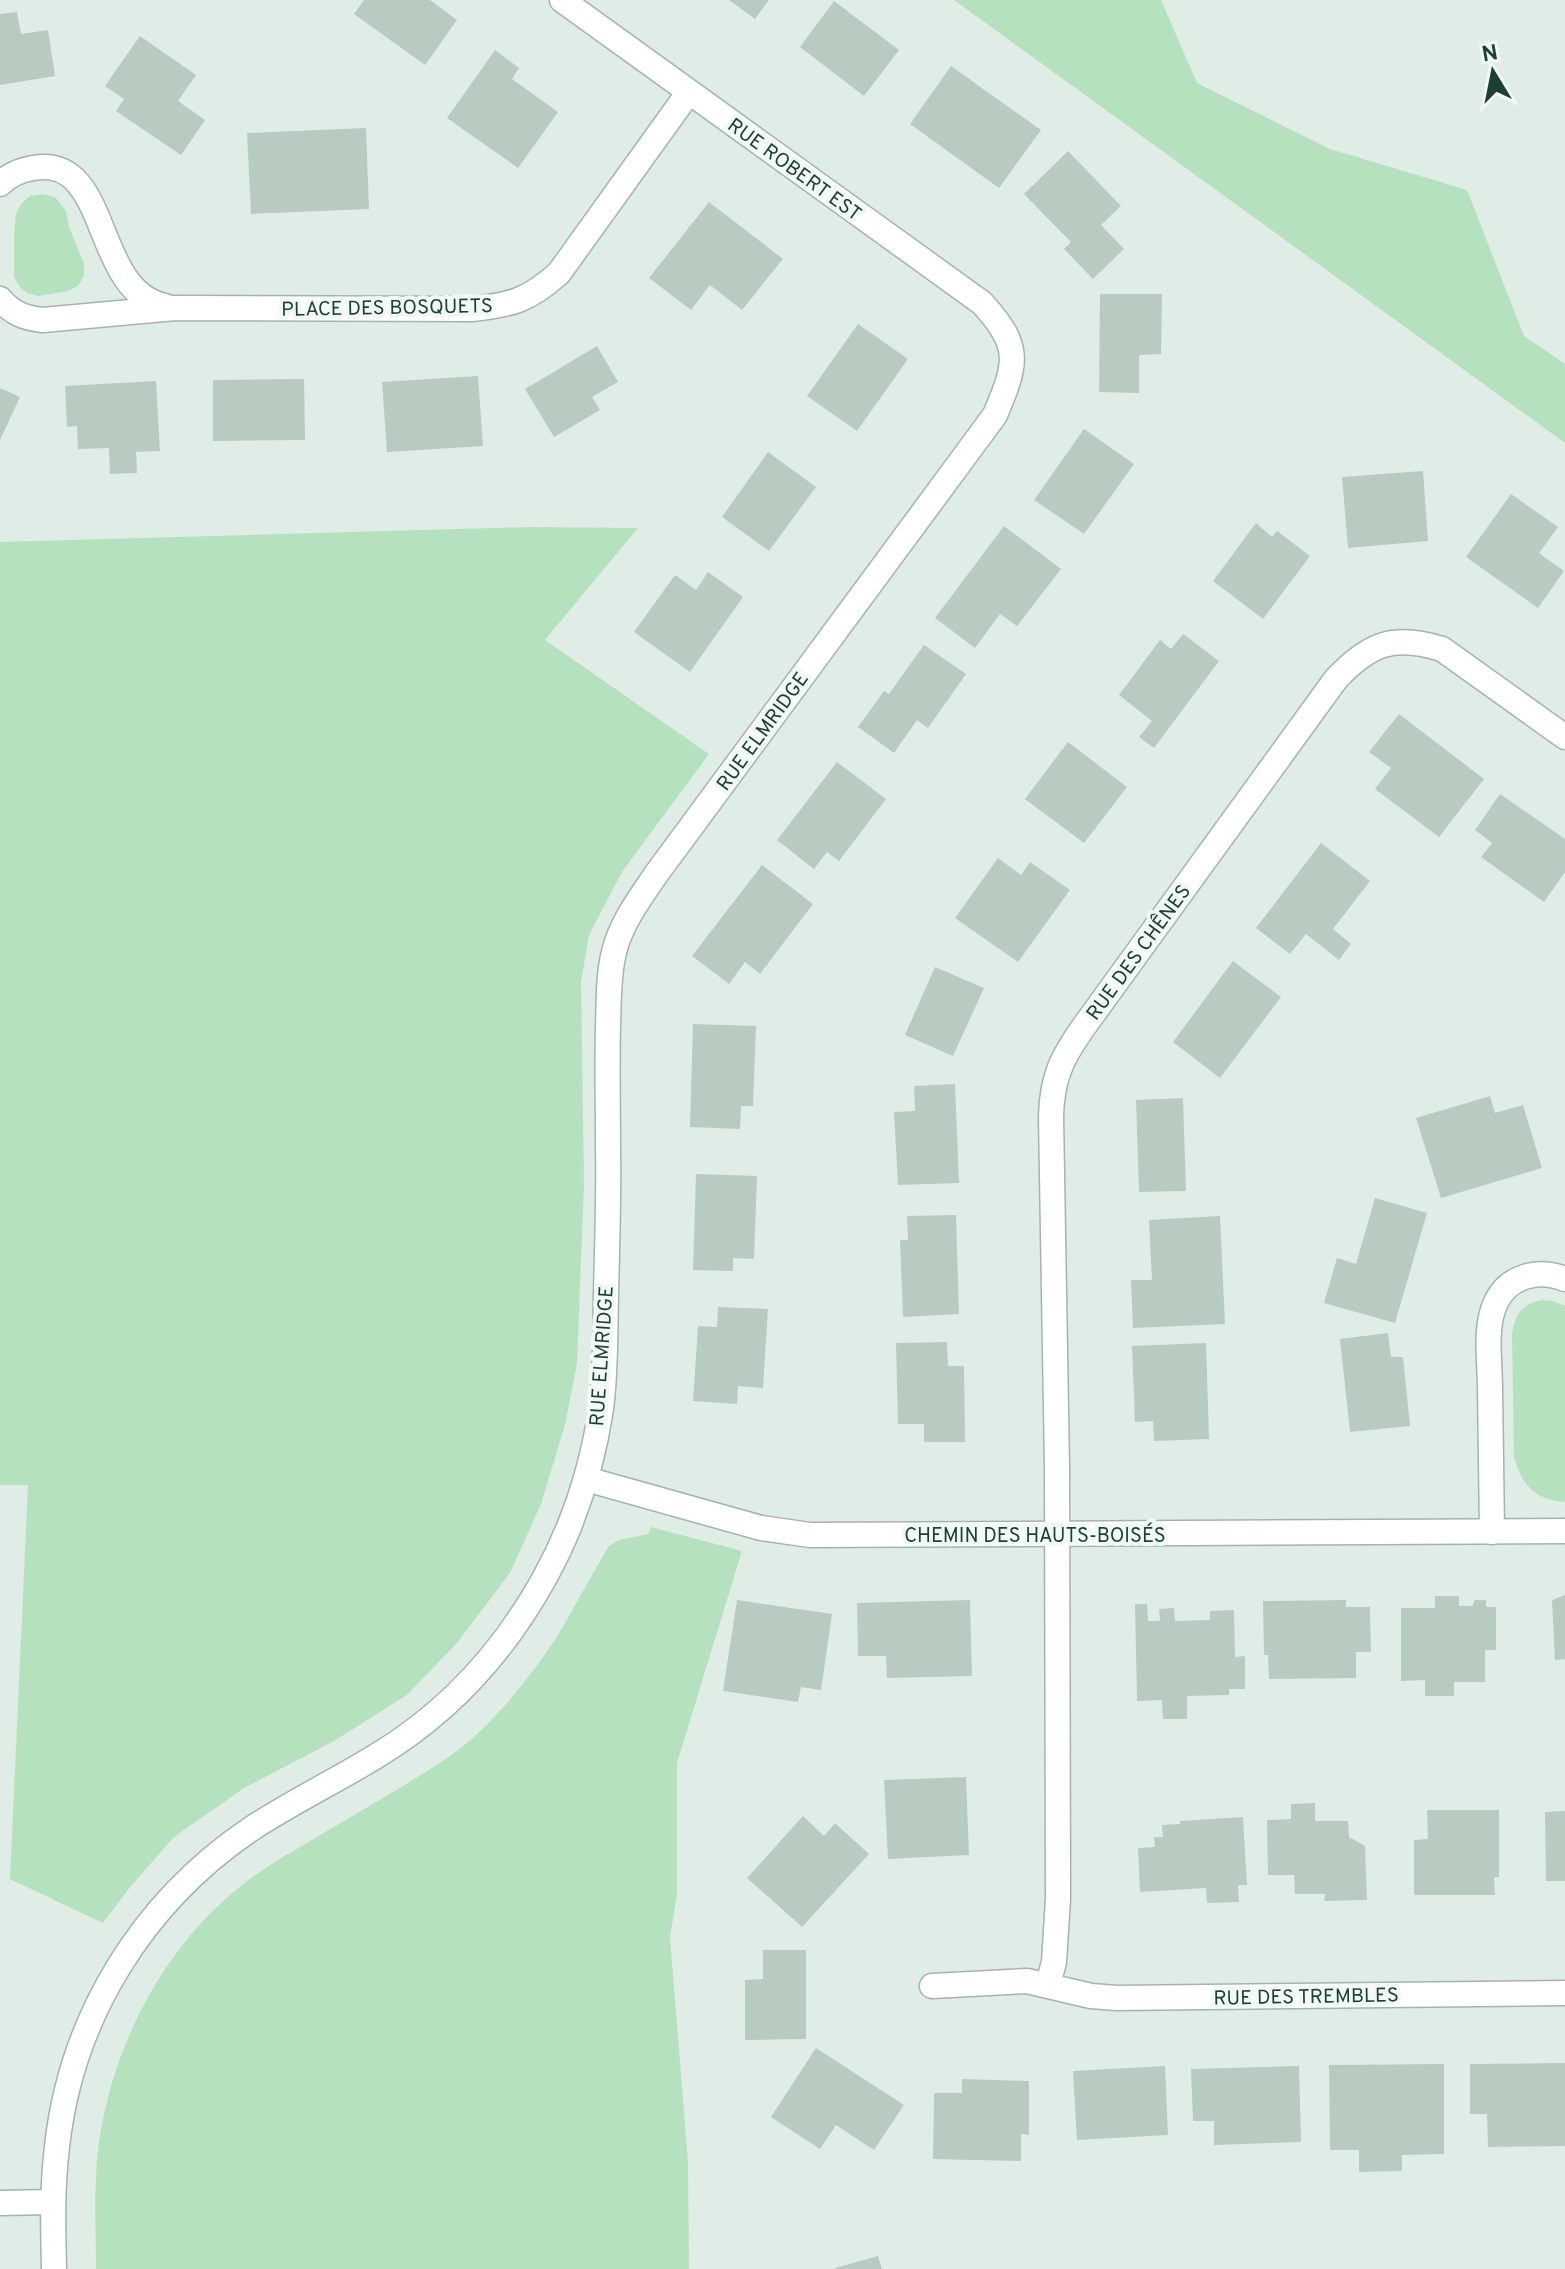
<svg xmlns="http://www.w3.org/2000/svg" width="1565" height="2269" viewBox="0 0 1565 2269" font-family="Overpass,sans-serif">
  <rect width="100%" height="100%" fill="#e0ede6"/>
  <!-- green -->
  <g fill="#b6e1be">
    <polygon points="954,0 1161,0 1197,83 1330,149 1467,190 1524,336 1565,364 1565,443"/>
    <polygon points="43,194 56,198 66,211 69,227 84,264 84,276 78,286 68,291 38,296 27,293 19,286 14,277 14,234 16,214 21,204 30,196"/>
    <polygon points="531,527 638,528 545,640 709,754 622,872 589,935 581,982 584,1184 577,1364 565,1425 541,1504 510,1573 457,1643 407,1695 334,1741 244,1788 174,1837 131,1886 103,1923 10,1879 28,1485 0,1485 0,542"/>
    <path d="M1542 1300 1553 1301 1565 1306V1502C1534 1500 1522 1485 1514 1457L1512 1333C1516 1313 1521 1305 1542 1300Z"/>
    <path d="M651 1527 742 1551 677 1763V1894L670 1937 688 2162 689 2269H96C96 2225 93 2179 100 2136 118 2025 180 1919 278 1860 318 1836 358 1813 398 1789 422 1774 447 1760 468 1742 503 1712 540 1665 564 1625 579 1599 593 1572 609 1546L619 1540 648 1534Z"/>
  </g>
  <!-- building -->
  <g fill="#b8cbc1">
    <polygon points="364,0 430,0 457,20 425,65 354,14"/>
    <polygon points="729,0 769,0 755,19"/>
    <polygon points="834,1 899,50 864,96 800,47"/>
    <polygon points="17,12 21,34 48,30 55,76 0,85 0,14"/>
    <polygon points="140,36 196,75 178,101 205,120 181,155 116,111 124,99 105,86"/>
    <polygon points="495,50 519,68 512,79 558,112 518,168 447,118"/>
    <polygon points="951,66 1041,130 999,188 910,124"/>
    <polygon points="366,128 369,209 251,214 247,133"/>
    <polygon points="1068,151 1121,206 1101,225 1124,249 1093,279 1064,249 1071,242 1024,194"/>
    <polygon points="709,202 783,259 742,310 710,285 691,310 649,278"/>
    <polygon points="1100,294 1162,294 1161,354 1139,355 1139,393 1099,392"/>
    <polygon points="858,324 908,359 857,431 807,396"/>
    <polygon points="597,346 618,382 592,397 600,410 554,437 525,389"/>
    <polygon points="478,376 483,446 387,452 382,382"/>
    <polygon points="304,379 305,440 213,441 213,380"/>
    <polygon points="156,381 160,451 136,452 137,473 110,474 109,448 78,449 77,426 67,427 65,386"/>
    <polygon points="0,388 20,397 0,440"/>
    <polygon points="1084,429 1134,464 1084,534 1034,500"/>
    <polygon points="768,452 816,487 769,551 722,517"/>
    <polygon points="1423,471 1428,541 1348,548 1342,477"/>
    <polygon points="1511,494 1558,527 1539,553 1564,571 1538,608 1466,557"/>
    <polygon points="1256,523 1272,537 1277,531 1310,556 1263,619 1213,581"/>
    <polygon points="1004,526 1061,569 1017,626 1000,614 975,648 935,618"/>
    <polygon points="708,572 743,597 690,672 634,632 675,575 696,590"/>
    <polygon points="1183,634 1219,661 1154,748 1139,737 1152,721 1119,695 1160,640 1171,649"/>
    <polygon points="924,645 966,674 928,728 917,720 894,753 858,727 884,691 889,694"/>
    <polygon points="1399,714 1484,779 1439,837 1375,789 1391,768 1369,752"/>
    <polygon points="1068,742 1127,787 1084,843 1025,799"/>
    <polygon points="837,762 886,799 839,861 827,852 814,869 777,840"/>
    <polygon points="1500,794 1565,839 1565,872 1544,902 1481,857 1492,843 1475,830"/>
    <polygon points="1321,843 1370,881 1333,929 1351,944 1339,960 1306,934 1290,954 1256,928"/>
    <polygon points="998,858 1021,875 1030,862 1070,890 1018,962 955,918"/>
    <polygon points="762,865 813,904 760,974 745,962 729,984 692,956"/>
    <polygon points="1233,961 1281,997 1220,1078 1173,1042"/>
    <polygon points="935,967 984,988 953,1056 905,1035"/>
    <polygon points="693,1024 756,1026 753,1106 741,1106 740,1129 690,1127"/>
    <polygon points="955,1084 959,1183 898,1185 894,1112 915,1111 914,1086"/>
    <polygon points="1490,1096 1495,1113 1523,1105 1542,1168 1441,1198 1416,1118"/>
    <polygon points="1183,1098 1186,1191 1139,1192 1136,1100"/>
    <polygon points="696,1174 757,1176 754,1259 733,1258 733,1271 693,1270"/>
    <polygon points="1375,1198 1427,1213 1395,1323 1324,1303 1337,1258 1356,1264"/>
    <polygon points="956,1215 959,1314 903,1317 900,1240 908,1240 907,1216"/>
    <polygon points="1220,1216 1225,1324 1133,1328 1131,1280 1152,1280 1149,1220"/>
    <polygon points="718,1307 768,1309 763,1388 738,1386 737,1404 693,1401 698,1326 717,1327"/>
    <polygon points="1388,1333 1391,1357 1403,1357 1410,1426 1350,1432 1340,1339"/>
    <polygon points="947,1342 948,1366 964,1366 965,1442 924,1442 924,1424 898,1424 896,1343"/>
    <polygon points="1206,1343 1209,1439 1154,1441 1153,1421 1135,1422 1132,1346"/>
    <polygon points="1565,1595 1565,1659 1555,1660 1552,1600"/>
    <polygon points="1435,1596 1459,1596 1459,1606 1472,1606 1475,1600 1486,1600 1486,1607 1496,1607 1496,1650 1485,1650 1485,1682 1454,1682 1454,1696 1425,1696 1425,1680 1401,1681 1401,1608 1435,1608"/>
    <polygon points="737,1600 832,1614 821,1690 801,1687 798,1702 723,1691"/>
    <polygon points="970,1600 972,1676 887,1678 886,1656 858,1656 857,1603"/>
    <polygon points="1346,1600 1346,1607 1370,1607 1371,1652 1356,1652 1356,1678 1269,1679 1268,1655 1264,1655 1263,1601"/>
    <polygon points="1135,1604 1147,1604 1148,1621 1160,1621 1159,1609 1174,1608 1175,1621 1210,1620 1210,1611 1234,1610 1235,1657 1245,1656 1245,1689 1229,1689 1229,1695 1187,1696 1187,1719 1163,1719 1162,1700 1137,1701"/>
    <polygon points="966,1777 969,1855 888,1859 884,1780"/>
    <polygon points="1315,1803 1315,1821 1348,1821 1349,1837 1365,1846 1367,1900 1324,1901 1325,1894 1295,1894 1294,1875 1268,1875 1267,1820 1291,1819 1291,1804"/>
    <polygon points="1427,1810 1499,1810 1499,1877 1494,1877 1495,1895 1414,1895 1414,1840 1428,1839"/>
    <polygon points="1565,1811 1565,1881 1546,1881 1545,1812"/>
    <polygon points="803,1816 824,1836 835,1823 869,1854 802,1927 747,1878"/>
    <polygon points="1243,1817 1247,1885 1238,1885 1239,1902 1207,1903 1206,1888 1140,1892 1138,1848 1155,1847 1154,1837 1163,1837 1162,1825 1180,1824 1180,1821"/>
    <polygon points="763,1950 806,1950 806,2039 745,2040 745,1980 763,1979"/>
    <polygon points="816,2048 904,2105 874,2150 836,2125 820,2149 771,2117"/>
    <polygon points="1565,2063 1565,2146 1488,2147 1487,2114 1470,2114 1470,2064"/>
    <polygon points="1444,2064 1444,2154 1402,2155 1402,2171 1359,2172 1359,2150 1330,2150 1329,2065"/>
    <polygon points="1165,2066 1168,2135 1077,2140 1073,2071"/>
    <polygon points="1299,2066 1301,2142 1214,2145 1214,2121 1193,2121 1191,2069"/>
    <polygon points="962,2079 1029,2081 1029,2135 1021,2134 1021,2161 933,2159 934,2093 962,2093"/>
    <polygon points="878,2256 882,2269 836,2269 835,2268"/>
  </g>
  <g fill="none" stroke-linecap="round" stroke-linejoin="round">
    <defs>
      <g id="minor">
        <path d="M0 184C9 175 21 170 33 168 112 154 91 291 165 306"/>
        <path d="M0 299C13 314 25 318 43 320L175 308 472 309C512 305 529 300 559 273L689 92"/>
        <polyline points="586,1479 761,1528 810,1535 1565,1531"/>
        <path d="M1492 1532C1491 1484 1491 1436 1490 1388 1490 1361 1484 1327 1496 1302 1509 1275 1539 1269 1565 1279"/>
        <path d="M1048 1984 1054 1962 1058 1899 1057 1467 1051 1116C1052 1076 1063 1056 1085 1025L1336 679C1370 643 1394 634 1442 649L1565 737"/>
        <polyline points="932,1986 1027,1981 1091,1996 1117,1998 1565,1993"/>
        <polyline points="0,2203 53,2202"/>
        <path d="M54 2269C53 2228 52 2187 57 2147 71 2017 143 1902 251 1829 292 1802 336 1781 378 1755 449 1712 504 1651 544 1579 573 1527 592 1468 601 1409 606 1372 605 1333 606 1295 607 1246 609 1197 608 1148 608 1107 607 1066 608 1025 609 1001 608 976 614 952 621 923 640 898 657 873L995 415C1017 363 1022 347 982 303L562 0"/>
      </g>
    </defs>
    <!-- minor casing -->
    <use href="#minor" stroke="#a2b5ad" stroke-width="27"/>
    <!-- minor -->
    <use href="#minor" stroke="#fff" stroke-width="24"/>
  </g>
  <g text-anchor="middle" stroke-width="8" stroke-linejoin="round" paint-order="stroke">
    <!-- street labels -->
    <g font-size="20" fill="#1e3f34" stroke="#f1f9f4">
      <text transform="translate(795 169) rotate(36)" y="7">RUE ROBERT EST</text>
      <text transform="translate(387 307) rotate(-1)" y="7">PLACE DES BOSQUETS</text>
      <text transform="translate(762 731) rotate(-54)" y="7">RUE ELMRIDGE</text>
      <text transform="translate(1138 952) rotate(-54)" y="7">RUE DES CHÊNES</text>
      <text transform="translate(601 1356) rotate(-86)" y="7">RUE ELMRIDGE</text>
      <text x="1035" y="1542">CHEMIN DES HAUTS-BOISÉS</text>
      <text transform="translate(1306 1996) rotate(-1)" y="7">RUE DES TREMBLES</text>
    </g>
  </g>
  <!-- north arrow -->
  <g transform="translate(1493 72) rotate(350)" stroke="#f1f9f4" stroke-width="6" paint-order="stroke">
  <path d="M0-6L14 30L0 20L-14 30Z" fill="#1e3f34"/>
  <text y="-12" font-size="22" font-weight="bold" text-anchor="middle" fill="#1e3f34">N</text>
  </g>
</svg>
